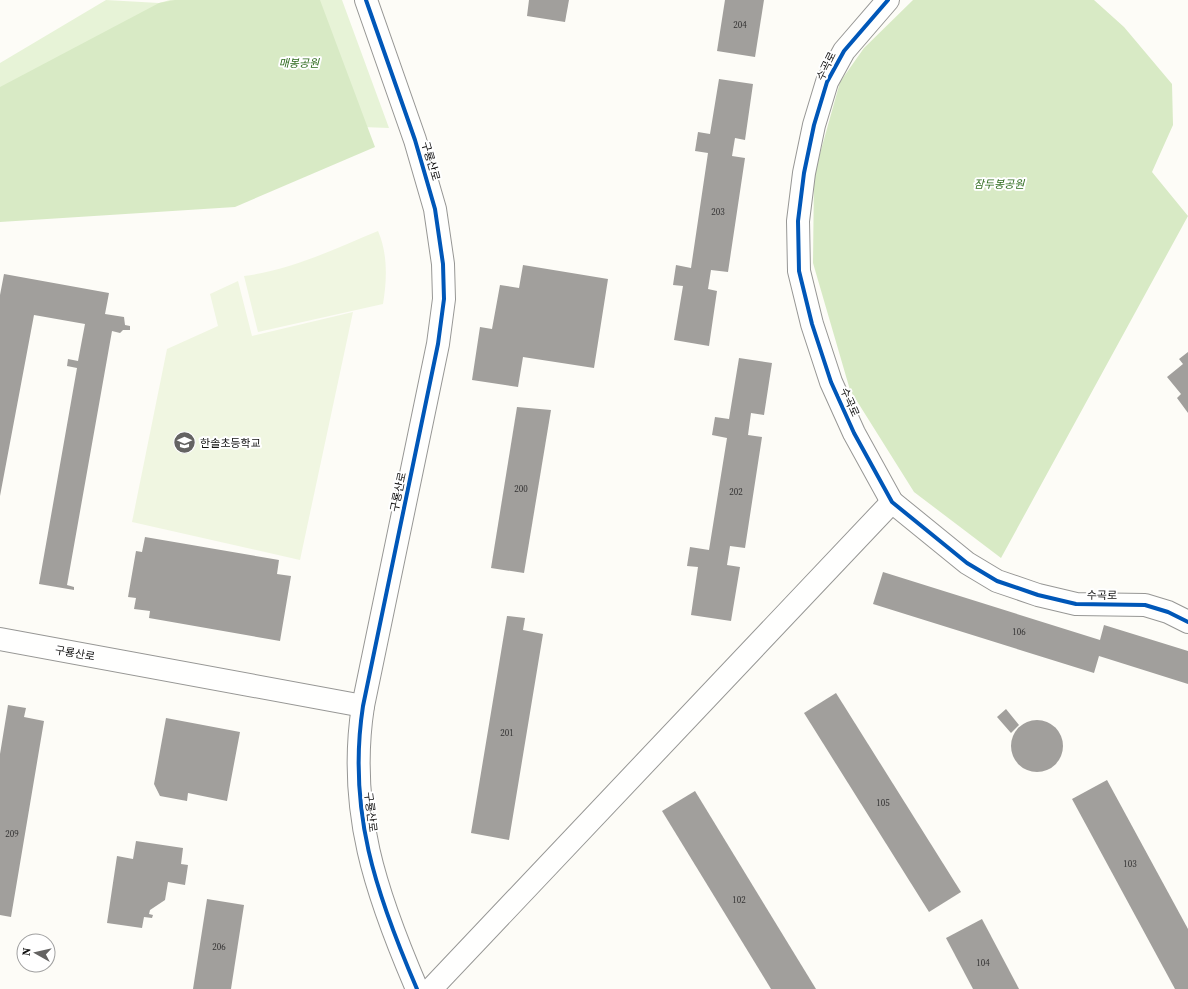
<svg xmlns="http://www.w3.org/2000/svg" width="1188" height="989" viewBox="0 0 1188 989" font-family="'Source Serif 4','Noto Sans KR',serif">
  <rect width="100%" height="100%" fill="#fdfcf7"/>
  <!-- green -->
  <polygon fill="#e7f3d7" points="106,0 159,3 170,0 342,0 389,128 66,116 0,201 0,63"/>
  <!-- forest -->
  <g fill="#d8eac5">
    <polygon points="175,0 320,0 375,147 235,207 0,222 0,87 159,3"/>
    <polygon points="913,0 1094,0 1124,27 1172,84 1173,125 1152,172 1188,216 1001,558 914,492 850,390 813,263 814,175 840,82 864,48"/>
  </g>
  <!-- pitch -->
  <g fill="#f0f6e1">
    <path d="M378 231C388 254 387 280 383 304L258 332 244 276C292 270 334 249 378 231Z"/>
    <polygon points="238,281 252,336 353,312 300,560 132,522 167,349 218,326 210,294"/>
  </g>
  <!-- building -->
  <g fill="#a19f9c">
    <polygon points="529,0 569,0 565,22 527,16"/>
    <polygon points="725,0 764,0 755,57 717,51"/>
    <polygon points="719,79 753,84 745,140 735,138 732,156 745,158 728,272 711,270 708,289 717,291 709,346 674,340 683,286 673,285 676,265 691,268 708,153 695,151 698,132 710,134"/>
    <polygon points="523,265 608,279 594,368 523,357 518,387 472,380 480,327 492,329 500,285 519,288"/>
    <polygon points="4,274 109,293 105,314 124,317 125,325 130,326 130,330 123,330 120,333 112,331 67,585 74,587 74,590 39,584 77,368 67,366 68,359 78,361 85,324 34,315 0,496 0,295"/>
    <polygon points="1188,352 1188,413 1177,398 1181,394 1167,377 1183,364 1179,359"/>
    <polygon points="739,358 772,363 764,415 751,413 748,435 762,437 745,548 730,546 727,565 740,567 731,621 691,615 698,567 687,566 690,547 709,550 727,438 712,435 715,417 729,419"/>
    <polygon points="517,407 551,410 524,573 491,568"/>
    <polygon points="145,537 279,560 277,574 291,576 280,641 149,618 150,611 134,609 136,598 128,597 136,551 142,552"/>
    <polygon points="883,572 1100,640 1104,625 1188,651 1188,684 1099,656 1094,673 873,604"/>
    <polygon points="507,616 525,618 523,630 543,634 509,840 471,833"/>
    <polygon points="836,693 961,892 929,912 804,713"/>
    <polygon points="8,705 26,708 24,717 44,721 11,917 0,915 0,754"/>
    <polygon points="1006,709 1019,725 1011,733 997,717"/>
    <polygon points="166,718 240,732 227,801 188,793 187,801 160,796 154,784"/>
    <circle cx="1037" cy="746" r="26"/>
    <polygon points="1107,780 1188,929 1188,989 1175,989 1072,799"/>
    <polygon points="695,791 816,989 771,989 662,811"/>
    <polygon points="136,841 183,848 181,864 188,865 185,885 168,882 165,900 150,910 149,914 153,915 152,918 144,917 142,928 107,923 117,856 133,859"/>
    <polygon points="207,899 244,905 231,989 193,989"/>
    <polygon points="982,919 1019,989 973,989 946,938"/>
  </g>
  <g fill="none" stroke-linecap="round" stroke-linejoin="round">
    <defs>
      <g id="minor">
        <path d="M366 0 415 140 435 209 443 264 444 299 438 344 363 706C347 810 376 894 417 989"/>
        <polyline points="888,0 844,51 827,82 814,125 804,173 798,221 799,271 812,324 831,382 854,433 892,502 967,563 997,581 1038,595 1076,604 1145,605 1168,612 1188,622"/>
        <polyline points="0,639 363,706"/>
        <polyline points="431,989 892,502"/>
      </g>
    </defs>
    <!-- minor casing -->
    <use href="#minor" stroke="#979795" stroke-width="24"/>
    <!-- minor -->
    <use href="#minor" stroke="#fffffe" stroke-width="22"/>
    <defs>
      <g id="cycleway">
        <path d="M366 0 415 140 435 209 443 264 444 299 438 344 363 706C347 810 376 894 417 989"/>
        <polyline points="888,0 844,51 827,82 814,125 804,173 798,221 799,271 812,324 831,382 854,433 892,502 967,563 997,581 1038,595 1076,604 1145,605 1168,612 1188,622"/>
      </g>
    </defs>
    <!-- cycleway casing -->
    <use href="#cycleway" stroke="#fff" stroke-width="6"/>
    <!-- cycleway -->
    <use href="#cycleway" stroke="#0057b8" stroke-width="4"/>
  </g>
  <!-- icons -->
  <defs>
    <symbol id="school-disc" viewBox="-11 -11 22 22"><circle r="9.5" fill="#646362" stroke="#fff"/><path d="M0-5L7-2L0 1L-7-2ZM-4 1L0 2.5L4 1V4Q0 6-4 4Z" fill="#fff"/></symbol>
  </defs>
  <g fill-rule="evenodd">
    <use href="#school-disc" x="172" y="430" width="25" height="25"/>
  </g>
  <g text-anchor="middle" stroke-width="4" stroke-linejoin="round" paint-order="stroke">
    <!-- number labels -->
    <g font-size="9" fill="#353434">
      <text x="740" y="28">204</text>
      <text x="718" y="215">203</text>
      <text x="521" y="492">200</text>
      <text x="736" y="495">202</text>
      <text x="1019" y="635">106</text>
      <text x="507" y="736">201</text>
      <text x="883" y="806">105</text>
      <text x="12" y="837">209</text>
      <text x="1130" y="867">103</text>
      <text x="739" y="903">102</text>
      <text x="219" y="950">206</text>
      <text x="983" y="966">104</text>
    </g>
    <!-- park labels -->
    <g font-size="11" font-style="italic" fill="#2f6b1f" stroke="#fff">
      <text x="299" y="67">매봉공원</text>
      <text x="999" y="188">잠두봉공원</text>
    </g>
    <!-- street labels -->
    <g font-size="11" fill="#111" stroke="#fff">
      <text transform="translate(826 66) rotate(-64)" y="4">수곡로</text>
      <text transform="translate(431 161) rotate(74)" y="4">구룡산로</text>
      <text transform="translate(850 402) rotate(66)" y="4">수곡로</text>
      <text transform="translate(398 492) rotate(-78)" y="4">구룡산로</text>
      <text transform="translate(1102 595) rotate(1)" y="4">수곡로</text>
      <text transform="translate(75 653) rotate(10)" y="4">구룡산로</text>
      <text transform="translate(371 812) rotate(83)" y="4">구룡산로</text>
    </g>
    <!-- poi labels -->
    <g font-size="11" fill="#111" stroke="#fff" text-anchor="start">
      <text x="200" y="447">한솔초등학교</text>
    </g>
  </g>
  <!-- north arrow -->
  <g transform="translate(36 953) rotate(278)"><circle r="19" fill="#ffffff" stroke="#a0a0a0"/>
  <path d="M0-3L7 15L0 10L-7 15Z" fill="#646362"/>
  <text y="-6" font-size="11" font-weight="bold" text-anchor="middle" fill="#111111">N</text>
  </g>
</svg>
